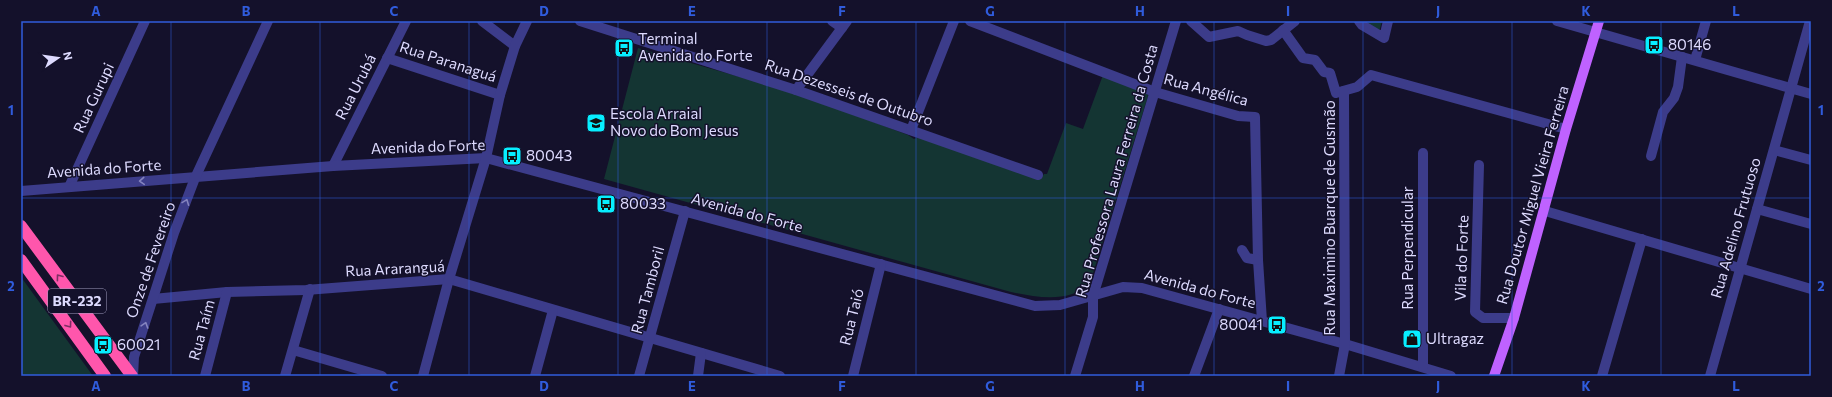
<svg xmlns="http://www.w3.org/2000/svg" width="1832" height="397" viewBox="0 0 1832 397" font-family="Commissioner,sans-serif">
  <rect width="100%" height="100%" fill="#14112b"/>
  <!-- green -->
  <g fill="#143533">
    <polygon points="1362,21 1382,21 1379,32"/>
    <path d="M638 48 797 93 908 135 914 139 919 137 1041 178 1044 174H1047L1066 123 1083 129 1103 75 1147 93 1148 96 1090 283C1069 304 1036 297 1011 292L604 179Z"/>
    <polygon points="21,277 93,376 21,376"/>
  </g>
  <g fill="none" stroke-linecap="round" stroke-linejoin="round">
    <!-- minor -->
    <g stroke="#3c3c8a" stroke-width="10">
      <polyline points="482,21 515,46"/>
      <polyline points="580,21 796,90 1038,175"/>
      <polyline points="832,21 842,28"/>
      <polyline points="970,21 1155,92 1238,116 1255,117 1258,260 1262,321"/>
      <polyline points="1191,21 1209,37 1238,31 1247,35 1266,41 1271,40 1295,21"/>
      <polyline points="1359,21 1362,25 1384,38 1388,21"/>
      <polyline points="1557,21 1811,94"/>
      <polyline points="1283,30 1303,58 1315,60 1324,72 1330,73 1336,93 1357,87 1371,75 1566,129"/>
      <polyline points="387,58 500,95"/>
      <polyline points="1695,60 1706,21"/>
      <polyline points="796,90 847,21"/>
      <polyline points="911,130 954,21"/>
      <polyline points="1774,150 1811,160"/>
      <polyline points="1651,156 1663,112 1674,98 1678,87 1682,57"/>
      <polyline points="1479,165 1475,312 1483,318 1514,318"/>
      <polyline points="333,166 406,21"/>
      <polyline points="69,187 145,21"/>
      <polyline points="21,191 333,166 486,158 1035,306 1060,305 1123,287 1142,288 1345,344 1451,376"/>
      <polyline points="1757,209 1811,224"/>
      <polyline points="1545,211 1811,289"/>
      <polyline points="1242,250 1247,258 1258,260"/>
      <polyline points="153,299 227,292 306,290 449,279 780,376"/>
      <polyline points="293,350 382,376"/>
      <polyline points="1423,367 1423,153"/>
      <polyline points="133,376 134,357 174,233 195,178 268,21"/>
      <polyline points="205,376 227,292"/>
      <polyline points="285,376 310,289"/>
      <polyline points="423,376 449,279 486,158 500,95 515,46 527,21"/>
      <polyline points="535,376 553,310"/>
      <polyline points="639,376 685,211"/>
      <polyline points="698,376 701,353"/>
      <polyline points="853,376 881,264"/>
      <polyline points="1075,376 1093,317 1093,296 1176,21"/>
      <polyline points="1194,376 1219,309"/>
      <polyline points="1339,376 1345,344 1344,91"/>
      <polyline points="1602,376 1642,239"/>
      <polyline points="1710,376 1810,21"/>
    </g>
    <!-- major -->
    <polyline stroke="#bf62ff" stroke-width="10" points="1494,376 1514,318 1566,129 1599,21"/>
    <!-- highway -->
    <g stroke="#ff56ac" stroke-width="12">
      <polyline points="21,226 132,376"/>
      <polyline points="21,260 105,376"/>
    </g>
  </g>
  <!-- one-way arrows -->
  <defs><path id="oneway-chevron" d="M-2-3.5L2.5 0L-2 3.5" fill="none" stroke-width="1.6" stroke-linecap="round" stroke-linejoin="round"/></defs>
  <g stroke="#8584bf">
    <use href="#oneway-chevron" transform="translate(142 181) rotate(176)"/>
    <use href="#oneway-chevron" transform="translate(186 202) rotate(-69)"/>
    <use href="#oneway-chevron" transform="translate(145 325) rotate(-72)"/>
  </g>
  <g stroke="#7e3065">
    <use href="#oneway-chevron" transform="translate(59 277) rotate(-127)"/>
    <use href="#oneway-chevron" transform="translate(69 325) rotate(54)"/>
  </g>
  <!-- grid -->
  <path fill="none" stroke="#305cdc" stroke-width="1" stroke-opacity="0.55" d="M171 21V376M320 21V376M469 21V376M618 21V376M767 21V376M916 21V376M1065 21V376M1214 21V376M1363 21V376M1512 21V376M1661 21V376M21 198H1811"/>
  <!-- icons -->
  <defs>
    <symbol id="bus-square" viewBox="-11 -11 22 22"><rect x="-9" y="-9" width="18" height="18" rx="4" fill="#07eeff" stroke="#14112b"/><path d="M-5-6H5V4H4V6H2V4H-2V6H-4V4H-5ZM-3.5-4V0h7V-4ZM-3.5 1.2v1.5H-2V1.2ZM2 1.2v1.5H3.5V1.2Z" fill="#111"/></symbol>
    <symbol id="school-square" viewBox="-11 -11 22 22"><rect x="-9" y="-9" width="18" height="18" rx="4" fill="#07eeff" stroke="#14112b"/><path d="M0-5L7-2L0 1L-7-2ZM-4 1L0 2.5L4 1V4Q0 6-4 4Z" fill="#111"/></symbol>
    <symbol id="shop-square" viewBox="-11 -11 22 22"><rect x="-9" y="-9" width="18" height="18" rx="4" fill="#07eeff" stroke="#14112b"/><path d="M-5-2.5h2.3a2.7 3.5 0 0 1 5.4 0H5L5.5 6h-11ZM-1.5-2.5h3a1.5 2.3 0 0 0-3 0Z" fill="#111"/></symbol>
  </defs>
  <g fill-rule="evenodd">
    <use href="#bus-square" x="1643" y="34" width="22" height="22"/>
    <use href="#bus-square" x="613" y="37" width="22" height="22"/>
    <use href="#school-square" x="585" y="112" width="22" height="22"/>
    <use href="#bus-square" x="501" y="145" width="22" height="22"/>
    <use href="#bus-square" x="595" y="193" width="22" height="22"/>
    <use href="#bus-square" x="1266" y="314" width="22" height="22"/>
    <use href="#shop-square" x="1401" y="328" width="22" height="22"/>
    <use href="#bus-square" x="92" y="334" width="22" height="22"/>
  </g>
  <g text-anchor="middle" stroke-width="3" stroke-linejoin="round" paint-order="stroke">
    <!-- shield labels -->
    <rect fill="#14112b" stroke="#a19ebf" stroke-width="1" x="48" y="289" width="58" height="24" rx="3"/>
    <g font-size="14" font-weight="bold" fill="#dedbff">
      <text x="77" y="306">BR-232</text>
    </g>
    <!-- poi labels -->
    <g font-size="15" fill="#dedbff" stroke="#14112b" text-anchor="start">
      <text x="638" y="44">Terminal<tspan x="638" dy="17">Avenida do Forte</tspan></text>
      <text x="1668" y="50">80146</text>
      <text x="610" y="119">Escola Arraial<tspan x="610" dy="17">Novo do Bom Jesus</tspan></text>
      <text x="526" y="161">80043</text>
      <text x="620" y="209">80033</text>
      <text x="1263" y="330" text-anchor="end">80041</text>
      <text x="1426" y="344">Ultragaz</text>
      <text x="117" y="350">60021</text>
    </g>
    <!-- street labels -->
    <g font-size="15" fill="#dedbff" stroke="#14112b">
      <text transform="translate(448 62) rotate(18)" y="5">Rua Paranaguá</text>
      <text transform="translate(356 87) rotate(-63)" y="5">Rua Urubá</text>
      <text transform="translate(1206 90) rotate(15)" y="5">Rua Angélica</text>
      <text transform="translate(849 93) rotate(19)" y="5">Rua Dezesseis de Outubro</text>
      <text transform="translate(94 98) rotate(-65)" y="5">Rua Gurupi</text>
      <text transform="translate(428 147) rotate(-2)" y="5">Avenida do Forte</text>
      <text transform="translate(104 169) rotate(-4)" y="5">Avenida do Forte</text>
      <text transform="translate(1117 171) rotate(-74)" y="5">Rua Professora Laura Ferreira da Costa</text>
      <text transform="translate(1533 195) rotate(-74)" y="5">Rua Doutor Miguel Vieira Ferreira</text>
      <text transform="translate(747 213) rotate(15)" y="5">Avenida do Forte</text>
      <text transform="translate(1330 218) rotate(-90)" y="5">Rua Maximino Buarque de Gusmão</text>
      <text transform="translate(1736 228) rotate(-74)" y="5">Rua Adelino Frutuoso</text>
      <text transform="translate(1408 248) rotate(-90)" y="5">Rua Perpendicular</text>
      <text transform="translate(1462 258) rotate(-88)" y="5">Vila do Forte</text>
      <text transform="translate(151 260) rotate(-71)" y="5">Onze de Fevereiro</text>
      <text transform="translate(395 269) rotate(-3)" y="5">Rua Araranguá</text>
      <text transform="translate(1200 289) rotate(15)" y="5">Avenida do Forte</text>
      <text transform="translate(648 290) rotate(-75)" y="5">Rua Tamboril</text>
      <text transform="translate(852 317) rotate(-76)" y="5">Rua Taió</text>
      <text transform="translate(202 330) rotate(-75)" y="5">Rua Taím</text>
    </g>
  </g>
  <!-- border -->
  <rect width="1832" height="397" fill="none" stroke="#14112b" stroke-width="44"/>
  <!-- north arrow -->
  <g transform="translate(58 58) rotate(77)" stroke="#14112b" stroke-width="3" paint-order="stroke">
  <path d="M0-3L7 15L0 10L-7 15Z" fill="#dedbff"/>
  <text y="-6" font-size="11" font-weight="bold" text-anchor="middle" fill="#dedbff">N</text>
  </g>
  <rect x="22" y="22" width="1788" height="353" fill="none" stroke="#305cdc" stroke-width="1.5"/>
  <g font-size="13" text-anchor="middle" font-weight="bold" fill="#305cdc">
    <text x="96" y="16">A</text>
    <text x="246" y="16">B</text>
    <text x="394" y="16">C</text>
    <text x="544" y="16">D</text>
    <text x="692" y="16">E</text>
    <text x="842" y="16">F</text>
    <text x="990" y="16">G</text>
    <text x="1140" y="16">H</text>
    <text x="1288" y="16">I</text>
    <text x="1438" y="16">J</text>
    <text x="1586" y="16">K</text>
    <text x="1736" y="16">L</text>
    <text x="11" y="115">1</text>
    <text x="1821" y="115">1</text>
    <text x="11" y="291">2</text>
    <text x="1821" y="291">2</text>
    <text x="96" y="391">A</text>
    <text x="246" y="391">B</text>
    <text x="394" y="391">C</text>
    <text x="544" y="391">D</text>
    <text x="692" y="391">E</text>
    <text x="842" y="391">F</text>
    <text x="990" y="391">G</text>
    <text x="1140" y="391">H</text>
    <text x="1288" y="391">I</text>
    <text x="1438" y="391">J</text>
    <text x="1586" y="391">K</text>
    <text x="1736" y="391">L</text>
  </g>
</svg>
